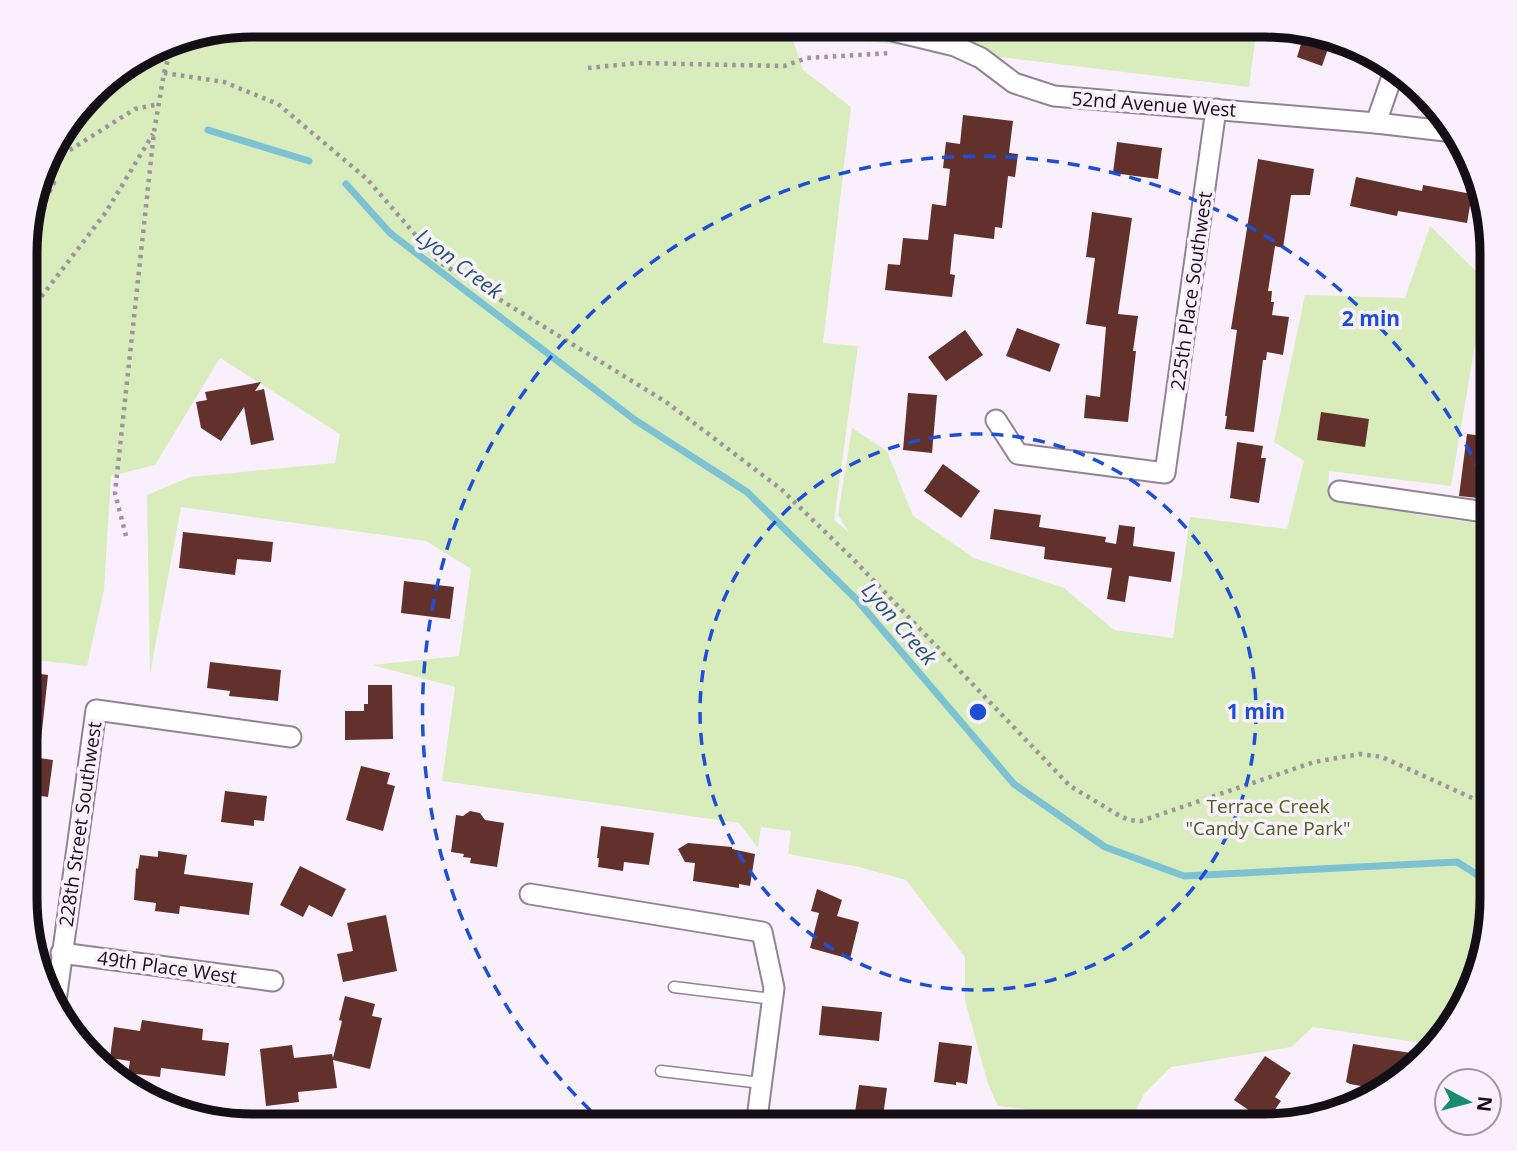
<svg xmlns="http://www.w3.org/2000/svg" width="1517" height="1151" viewBox="0 0 1517 1151" font-family="'Open Sans',sans-serif">
  <rect width="100%" height="100%" fill="#faf0fd"/>
  <!-- green -->
  <polygon fill="#d8edbb" points="252,25 1257,25 1249,87 790,32 803,70 851,107 823,343 858,346 834,520 849,532 838,515 852,428 887,451 913,516 974,558 1064,588 1114,630 1173,638 1190,517 1287,529 1304,461 1274,442 1305,295 1405,298 1430,226 1486,281 1451,486 1329,471 1328,495 1425,516 1492,525 1492,914 1475,986 1437,1047 1436,1045 1313,1027 1291,1047 1171,1067 1144,1094 1131,1120 998,1106 988,1084 965,1001 965,957 906,880 859,867 788,854 791,831 761,827 758,848 739,823 442,781 455,687 372,665 459,656 471,569 426,541 181,507 150,674 147,495 190,477 335,463 340,434 220,358 155,465 111,476 104,590 87,666 26,659 27,222 55,139 102,81 179,37"/>
  <g fill="none" stroke-linecap="round" stroke-linejoin="round">
    <!-- stream -->
    <g stroke="#7cc2d3" stroke-width="7">
      <polyline points="208,130 309,161"/>
      <polyline points="346,184 390,233 635,420 747,492 857,600 1014,784 1105,847 1184,876 1457,862 1492,884"/>
    </g>
  </g>
  <!-- building -->
  <g fill="#63312b">
    <polygon points="1305,31 1332,37 1322,66 1297,57"/>
    <polygon points="963,115 1013,121 1009,153 1018,154 1015,177 1008,176 1002,228 995,227 994,239 954,234 950,274 955,275 952,297 885,290 888,264 900,265 903,238 928,240 932,204 946,206 950,169 943,168 946,142 960,144"/>
    <polygon points="1117,142 1162,148 1158,179 1113,173"/>
    <polygon points="1258,159 1314,169 1310,195 1291,195 1283,248 1275,246 1268,291 1272,291 1271,302 1274,302 1272,315 1289,317 1283,355 1267,352 1266,360 1263,360 1254,432 1225,429 1227,416 1225,416 1237,330 1231,329"/>
    <polygon points="1356,177 1422,191 1423,185 1472,194 1467,223 1398,211 1397,216 1350,206"/>
    <polygon points="1092,212 1132,218 1118,314 1138,316 1133,351 1136,351 1128,422 1084,418 1086,395 1100,397 1106,327 1086,324 1095,258 1086,257"/>
    <polygon points="1017,328 1060,344 1050,372 1006,356"/>
    <polygon points="965,330 983,355 946,381 928,357"/>
    <polygon points="261,382 255,391 264,389 274,440 251,445 244,407 221,441 201,428 196,402 207,400 205,392"/>
    <polygon points="908,393 937,395 932,453 903,450"/>
    <polygon points="1321,412 1369,419 1365,447 1317,440"/>
    <polygon points="1467,434 1492,437 1488,487 1479,486 1478,498 1459,496"/>
    <polygon points="1237,442 1263,446 1261,458 1266,458 1259,503 1230,498"/>
    <polygon points="943,464 980,491 961,518 924,491"/>
    <polygon points="994,509 1041,515 1039,527 1106,537 1105,542 1116,544 1119,525 1135,527 1133,546 1175,552 1171,582 1129,576 1125,602 1107,599 1112,568 1044,559 1045,547 990,539"/>
    <polygon points="183,532 273,542 271,562 237,559 235,575 179,568"/>
    <polygon points="404,581 454,587 450,619 401,613"/>
    <polygon points="210,662 281,670 278,701 229,696 230,691 207,688"/>
    <polygon points="26,672 48,675 39,758 53,760 48,797 25,794"/>
    <polygon points="368,685 392,685 393,739 345,740 345,711 364,711 364,704 368,704"/>
    <polygon points="361,766 390,773 387,784 395,786 383,831 346,820"/>
    <polygon points="225,791 267,796 264,821 254,820 254,826 221,822"/>
    <polygon points="470,811 480,813 485,820 504,823 497,867 470,863 471,858 463,857 464,854 451,852 456,815 463,816"/>
    <polygon points="601,826 654,833 649,865 624,862 623,871 598,867 599,858 597,858"/>
    <polygon points="688,843 732,847 732,849 755,854 750,886 739,884 739,888 693,881 695,863 685,862 678,849"/>
    <polygon points="158,851 187,855 184,874 253,883 249,915 180,906 179,914 155,911 156,903 134,900 136,868 138,869 140,855 158,857"/>
    <polygon points="300,866 346,889 332,917 309,905 303,917 280,905"/>
    <polygon points="817,889 842,900 837,916 859,922 850,959 810,948 819,913 811,911"/>
    <polygon points="386,915 397,971 343,982 337,954 353,951 347,923"/>
    <polygon points="345,996 375,1004 372,1016 382,1018 370,1069 333,1060 337,1088 298,1092 299,1102 266,1106 260,1049 292,1045 294,1058 332,1054 333,1058 342,1021 339,1020"/>
    <polygon points="822,1006 882,1012 879,1041 819,1035"/>
    <polygon points="142,1020 203,1029 202,1040 229,1043 225,1076 161,1068 160,1077 128,1073 130,1061 110,1058 114,1027 140,1031"/>
    <polygon points="939,1042 972,1046 967,1084 956,1082 956,1085 934,1082"/>
    <polygon points="1353,1044 1411,1053 1409,1070 1383,1090 1350,1084 1346,1082"/>
    <polygon points="1265,1056 1291,1073 1275,1097 1281,1101 1266,1122 1234,1100"/>
    <polygon points="859,1085 887,1088 883,1116 855,1113"/>
  </g>
  <g fill="none" stroke-linecap="round" stroke-linejoin="round">
    <defs>
      <g id="lane">
        <polyline points="674,987 772,999"/>
        <polyline points="661,1071 761,1083"/>
      </g>
      <g id="street">
        <polyline points="868,25 955,46 981,58 1014,83 1054,96 1376,123 1454,132"/>
        <polyline points="1376,123 1395,68"/>
        <polyline points="996,420 1018,454 1165,473 1216,109"/>
        <polyline points="1339,491 1492,513"/>
        <polyline points="530,894 762,932 774,988 756,1126"/>
        <polyline points="61,953 273,981"/>
        <polyline points="55,1008 96,710 291,737"/>
      </g>
    </defs>
    <!-- lane casing -->
    <use href="#lane" stroke="#928296" stroke-width="13"/>
    <!-- street casing -->
    <use href="#street" stroke="#928296" stroke-width="23"/>
    <!-- path -->
    <g stroke="#9d949f" stroke-width="4.5" stroke-dasharray="3.5 5" stroke-linecap="butt">
      <polyline points="480,25 591,32 608,25"/>
      <polyline points="588,68 638,63 784,66 807,58 890,53"/>
      <polyline points="164,73 224,82 278,104 367,179 439,262 666,402 781,489 853,559 1070,786 1120,816 1129,820 1141,821 1314,762 1360,754 1382,757 1492,807"/>
      <polyline points="26,243 30,236 36,203 46,198 54,183 47,177 46,165 135,109 159,104"/>
      <polyline points="26,317 106,212 153,134"/>
      <polyline points="126,536 115,493 154,132 164,73 174,39"/>
      <polyline points="1474,988 1492,901"/>
    </g>
    <!-- lane -->
    <use href="#lane" stroke="#fff" stroke-width="10"/>
    <!-- street -->
    <use href="#street" stroke="#fff" stroke-width="19"/>
  </g>
  <!-- distance rings -->
  <g fill="none" stroke="#1d4ed8" stroke-width="3.5" stroke-dasharray="12 9">
    <circle cx="978" cy="712" r="278"/>
    <path d="M1486 938A556 556 0 0 1 1394 1080M606 1125A556 556 0 1 1 1492 499"/>
  </g>
  <g text-anchor="middle" stroke-width="7" stroke-linejoin="round" paint-order="stroke">
    <!-- street labels -->
    <g font-size="19" fill="#140e16" stroke="#faf0fd">
      <text transform="translate(1154 104) rotate(4)" y="7">52nd Avenue West</text>
      <text transform="translate(1191 291) rotate(-82)" y="7">225th Place Southwest</text>
      <text transform="translate(80 824) rotate(-82)" y="7">228th Street Southwest</text>
      <text transform="translate(167 967) rotate(8)" y="7">49th Place West</text>
    </g>
    <!-- park labels -->
    <g font-size="19" fill="#496116" stroke="#faf0fd">
      <text x="1268" y="813">Terrace Creek<tspan x="1268" dy="22">"Candy Cane Park"</tspan></text>
    </g>
    <!-- water labels -->
    <g font-size="21" font-style="italic" fill="#205966" stroke="#faf0fd">
      <text transform="translate(459 264) rotate(37)" y="7">Lyon Creek</text>
      <text transform="translate(899 624) rotate(49)" y="7">Lyon Creek</text>
    </g>
  </g>
  <!-- crop -->
  <path d="M0 0H1517V1151H0ZM253 37H1264A216 216 0 0 1 1480 253V898A216 216 0 0 1 1264 1114H253A216 216 0 0 1 37 898V253A216 216 0 0 1 253 37Z" fill="#faf0fd" fill-rule="evenodd"/>
  <path fill="none" stroke="#140e16" stroke-width="9" d="M253 37H1264A216 216 0 0 1 1480 253V898A216 216 0 0 1 1264 1114H253A216 216 0 0 1 37 898V253A216 216 0 0 1 253 37Z"/>
  <circle cx="978" cy="712" r="10" fill="#1d4ed8" stroke="#faf0fd" stroke-width="3.5"/>
  <g font-size="21" text-anchor="middle" font-weight="bold" fill="#1d4ed8" stroke="#faf0fd" stroke-width="7" stroke-linejoin="round" paint-order="stroke">
    <text x="1371" y="326">2 min</text>
    <text x="1256" y="719">1 min</text>
  </g>
  <!-- north arrow -->
  <g transform="translate(1468 1102) rotate(97)"><circle r="33" fill="#faf0fd" stroke="#9e96a1" stroke-width="2"/>
  <path d="M0-5L12 26L0 18L-12 26Z" fill="#188d6f"/>
  <text y="-10" font-size="19" font-weight="bold" text-anchor="middle" fill="#140e16">N</text>
  </g>
</svg>
